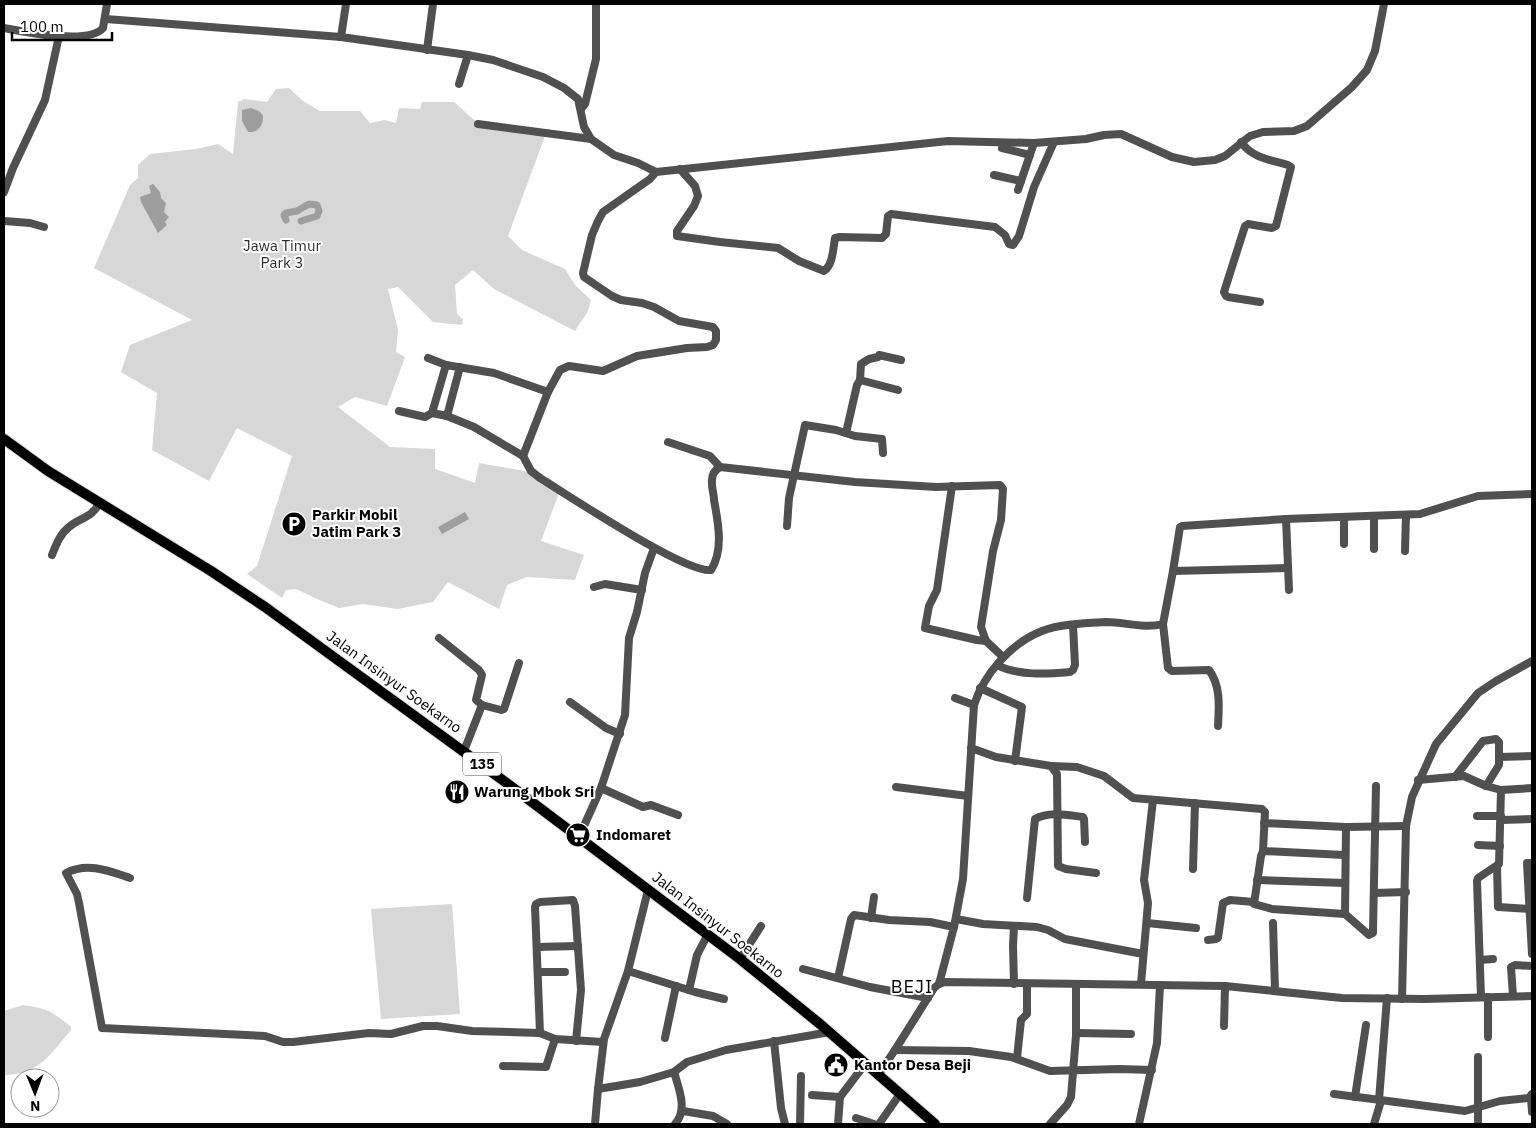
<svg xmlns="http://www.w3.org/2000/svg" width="1536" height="1128" viewBox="0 0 1536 1128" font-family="'IBM Plex Sans',sans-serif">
  <rect width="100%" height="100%" fill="#fff"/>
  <!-- green -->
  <g fill="#d7d7d7">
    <polygon points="289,88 303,101 320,111 360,111 370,123 385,120 396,123 399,108 420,109 422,102 454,102 483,128 545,136 508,236 522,250 565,269 575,285 591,300 588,311 575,331 494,289 473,270 455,285 457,314 463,319 462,325 433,322 398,287 388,289 398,330 396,352 405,357 387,406 355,397 338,407 390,447 435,449 435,469 475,483 479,463 525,471 559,493 541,541 584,555 575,580 527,577 507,585 499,609 448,582 433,602 398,609 363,604 339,608 317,599 296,589 286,590 282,598 247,574 257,566 292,456 237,428 209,481 152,450 157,393 121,372 130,345 192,320 94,268 130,185 138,178 138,165 150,154 196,149 218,144 233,154 238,102 244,99 267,102 276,89"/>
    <polygon points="452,904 460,1014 381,1019 371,909"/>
    <path d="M23 1005C47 1008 53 1012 71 1027V1030C51 1054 38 1075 4 1075V1011Z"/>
  </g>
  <!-- water -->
  <g fill="#9e9e9e">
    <path d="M251 108 259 111 263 116C263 126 258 133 248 132L242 121V110Z"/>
    <polygon points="153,184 160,192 161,198 166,203 164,212 169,217 165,222 167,225 158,233 141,202 140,197 151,193 149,186"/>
    <polygon points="465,512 469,519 442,534 438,527"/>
  </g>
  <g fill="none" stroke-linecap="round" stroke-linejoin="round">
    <!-- canal -->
    <polyline stroke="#9e9e9e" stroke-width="7" points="286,220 284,215 286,213 297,211 309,204 317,205 319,211 317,216 301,221"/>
    <defs>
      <polyline id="major" points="4,439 48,471 211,571 265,607 508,784 740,959 820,1024 935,1124"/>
    </defs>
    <!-- major casing -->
    <use href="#major" stroke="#dbdbdb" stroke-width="12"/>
    <!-- minor -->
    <g stroke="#505050" stroke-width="8">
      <polyline points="106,19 341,37 468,55 493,60 543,77 564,88 578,99 584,127 591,139 614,155 638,163 656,172 948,141 1034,143 1086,139 1104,135 1121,134 1172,157 1194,162 1215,160 1225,156 1250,136 1263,132 1294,131 1307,126 1352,87 1367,70 1375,51 1384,4"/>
      <path d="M4 28C25 32 89 45 103 28L107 4"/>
      <polyline points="341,37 346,4"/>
      <polyline points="427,50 433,4"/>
      <polyline points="459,84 468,55"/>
      <polyline points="581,109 585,104 596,59 596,4"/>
      <polyline points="478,124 591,139"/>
      <path d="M1241 142C1252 158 1271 160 1288 165L1291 167 1276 226 1272 228 1248 224 1245 226 1224 292 1226 296 1228 297 1260 302"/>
      <polyline points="1002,148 1030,155"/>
      <path d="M680 169 695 186 698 196 694 206 677 231V236L720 242 778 248 799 261 824 271C833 265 833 249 835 238L840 237 882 238 886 234 888 216 891 214 995 227 1005 235 1009 244 1013 245 1019 236 1034 187 1054 142"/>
      <polyline points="994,175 1021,181"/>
      <polyline points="1018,190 1034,143"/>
      <polyline points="4,192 13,168 45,100 59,36"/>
      <polyline points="4,221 30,223 44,227"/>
      <polyline points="428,358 446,365 494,373 548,392"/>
      <polyline points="860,380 898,390"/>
      <path d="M399 411 425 417 432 413 447 416 474 427 523 456 531 471 540 478C568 495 686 574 711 570 724 550 718 522 714 500 714 494 711 486 712 480 712 475 715 470 720 467L855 482 936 487 1000 485 1003 489 1001 520 993 551 981 627 986 641 1003 657"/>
      <polyline points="432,413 446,365"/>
      <polyline points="447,416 460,367"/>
      <polyline points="846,433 857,385 860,380 861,364 869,359 878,357 879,355 901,360"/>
      <polyline points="668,442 710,456 720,467"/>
      <polyline points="523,456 548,392 560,370 569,366 603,371 637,356 687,348 707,347 713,345 716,340 716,331 713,327 679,321 654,307 642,303 621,300 612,296 584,277 583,273 592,235 598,221 603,212 650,179 656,172"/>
      <polyline points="952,486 937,590 929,606 925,628 977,640 986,641"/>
      <polyline points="1286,519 1289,590"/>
      <polyline points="787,526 789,498 805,425 836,430 855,436 882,439 883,453"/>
      <polyline points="1344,544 1344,517"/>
      <polyline points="1374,549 1374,516"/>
      <polyline points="1405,551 1406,515"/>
      <path d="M52 555C56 545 60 534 69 527 81 517 92 518 100 502"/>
      <polyline points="1173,571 1287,568"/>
      <polyline points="594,587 605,584 642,590"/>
      <path d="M1163 624 1168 668 1172 671 1209 670C1221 686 1219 707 1218 726"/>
      <polyline points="439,638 479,670 482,675 476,700 482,705 464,751"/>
      <path d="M997 665C1018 676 1047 674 1070 672L1073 670 1075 665 1073 625"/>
      <polyline points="980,688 1022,707 1015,761"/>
      <polyline points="955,698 974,705"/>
      <polyline points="570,702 606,728 620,734"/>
      <polyline points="482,705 501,710 504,709 519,663"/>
      <polyline points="971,748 996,757 1051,766 1057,774 1058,866 1066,869 1096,873"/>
      <polyline points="1499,757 1532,756"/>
      <polyline points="1051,766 1077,767 1104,776 1133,798 1262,809 1265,812 1263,851 1261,856 1254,904 1272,909 1345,914 1369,935 1373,933 1373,930 1376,786"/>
      <polyline points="1455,777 1483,741 1496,739 1499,742 1499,765 1486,786"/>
      <polyline points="1418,780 1464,776 1486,786 1501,790 1532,788"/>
      <polyline points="896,787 968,796"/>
      <polyline points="601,788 643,807 651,805 678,815"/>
      <polyline points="1477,816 1501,816"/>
      <polyline points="1501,820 1532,819"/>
      <polyline points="1264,823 1346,827 1406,826"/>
      <polyline points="579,837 601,788 625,715 629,638 637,612 645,573 654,548"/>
      <polyline points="1478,845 1500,846"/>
      <polyline points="1263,851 1344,855"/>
      <polyline points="1532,863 1527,863 1532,954"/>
      <polyline points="1497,866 1498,907 1531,909"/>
      <polyline points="1193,869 1195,803"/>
      <path d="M130 878C109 871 88 862 66 873L77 894 79 903 102 1028 265 1036 283 1042H293L369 1033 391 1034 423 1026H437L472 1031 540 1033 555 1039 603 1042"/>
      <polyline points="1257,880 1345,883"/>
      <polyline points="1374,893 1406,892"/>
      <path d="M1027 898 1035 819C1049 811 1067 815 1083 817L1084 819 1085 842"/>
      <polyline points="1345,914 1346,827"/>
      <polyline points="871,918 874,897"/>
      <polyline points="956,919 983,924 1037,927 1048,930 1065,939 1143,954"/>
      <polyline points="1147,923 1196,928"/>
      <polyline points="1273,923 1275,991"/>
      <polyline points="1208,940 1216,939 1218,938 1223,903 1230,900 1254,902"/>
      <polyline points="537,947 578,946"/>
      <polyline points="740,959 761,926"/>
      <polyline points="1480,960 1493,959"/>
      <polyline points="803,969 870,987 928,998"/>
      <polyline points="628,971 695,992 724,999"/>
      <polyline points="538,972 565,972"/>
      <polyline points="838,978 851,919 854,915 889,920 930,922 954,927"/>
      <path d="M939 984 954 927 963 879 974 705C984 674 1011 643 1042 631 1059 624 1087 623 1106 622 1125 622 1144 629 1163 624L1173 571 1180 527 1182 526 1286 519 1420 514 1478 496 1532 494"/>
      <polyline points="1014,984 1013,946 1014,926"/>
      <polyline points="1141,984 1148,903 1144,880 1153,800"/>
      <polyline points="689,990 697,955 708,934"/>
      <polyline points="1513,996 1511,967 1515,965 1532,966"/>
      <polyline points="1481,997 1477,881 1478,878 1499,864 1501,790"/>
      <polyline points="1488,997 1488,1037"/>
      <polyline points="1402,999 1406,826 1412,797 1436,744 1478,693 1496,681 1532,661"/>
      <polyline points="1224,1026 1225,986"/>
      <polyline points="540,1033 535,907 536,904 540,902 573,900 575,906 581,990 576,1041"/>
      <polyline points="1076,1033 1131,1034"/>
      <polyline points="665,1038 676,986"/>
      <polyline points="774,1041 781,1108 785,1124"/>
      <polyline points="895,1050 969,1051 1011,1057 1050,1071 1119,1069 1152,1070"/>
      <polyline points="1017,1058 1021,1020 1027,1014 1027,984"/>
      <polyline points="503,1066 546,1067 555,1039"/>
      <path d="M674 1072C679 1089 688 1110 675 1124"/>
      <polyline points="878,1075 895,1050 934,988 939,984 945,982 1225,986 1342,998 1425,999 1532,996"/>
      <polyline points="598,1089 604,1039 628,971 648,890"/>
      <polyline points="1334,1094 1465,1111 1500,1101 1529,1098 1532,1094"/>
      <polyline points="812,1095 840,1097"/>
      <polyline points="1355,1097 1366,1025"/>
      <polyline points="1531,1097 1532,1112"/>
      <polyline points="1379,1100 1387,998"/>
      <polyline points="683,1111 713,1116 727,1124"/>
      <polyline points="856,1118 874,1124"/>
      <polyline points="595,1124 598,1089 640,1082 674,1072 687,1062 726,1050 830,1032"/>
      <polyline points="800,1124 801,1076"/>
      <polyline points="838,1124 840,1097 865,1064"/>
      <polyline points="879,1124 900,1094"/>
      <polyline points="1050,1124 1067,1105 1071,1097 1076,1035 1076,984"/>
      <polyline points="1139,1124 1157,1043 1160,985"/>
      <polyline points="1374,1124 1381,1101"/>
      <polyline points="1478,1124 1478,1057"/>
    </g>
    <!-- major -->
    <use href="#major" stroke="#000" stroke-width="10"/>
  </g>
  <!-- icons -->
  <defs>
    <symbol id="parking-disc" viewBox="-11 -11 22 22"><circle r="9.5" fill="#000" stroke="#fff"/><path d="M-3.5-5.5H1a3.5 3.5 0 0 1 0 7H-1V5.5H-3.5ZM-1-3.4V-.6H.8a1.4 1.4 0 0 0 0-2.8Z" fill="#fff"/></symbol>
    <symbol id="restaurant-disc" viewBox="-11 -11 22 22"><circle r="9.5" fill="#000" stroke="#fff"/><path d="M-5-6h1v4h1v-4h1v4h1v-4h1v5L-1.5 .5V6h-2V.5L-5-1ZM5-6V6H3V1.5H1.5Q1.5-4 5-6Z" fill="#fff"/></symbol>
    <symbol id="supermarket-disc" viewBox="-11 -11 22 22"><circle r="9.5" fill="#000" stroke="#fff"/><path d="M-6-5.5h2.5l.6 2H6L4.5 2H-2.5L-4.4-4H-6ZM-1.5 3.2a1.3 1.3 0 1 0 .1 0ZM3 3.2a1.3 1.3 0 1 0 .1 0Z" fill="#fff"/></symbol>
    <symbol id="civic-disc" viewBox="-11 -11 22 22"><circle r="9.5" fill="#000" stroke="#fff"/><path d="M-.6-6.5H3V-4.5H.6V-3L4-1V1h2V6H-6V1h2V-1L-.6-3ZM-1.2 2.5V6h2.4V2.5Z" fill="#fff"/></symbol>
  </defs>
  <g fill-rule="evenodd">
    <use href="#parking-disc" x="280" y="510" width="28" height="28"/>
    <use href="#restaurant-disc" x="443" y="778" width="28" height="28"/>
    <use href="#supermarket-disc" x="564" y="821" width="28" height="28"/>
    <use href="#civic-disc" x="822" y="1051" width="28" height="28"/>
  </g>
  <g text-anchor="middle" stroke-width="4" stroke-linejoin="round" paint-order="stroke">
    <!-- shield labels -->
    <rect fill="#fff" stroke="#4c4c4c" stroke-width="1" x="463" y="752.5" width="38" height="23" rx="4"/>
    <g font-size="14" font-weight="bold" fill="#000">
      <text x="482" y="769">135</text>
    </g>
    <!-- park labels -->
    <g font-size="15" fill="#2e2e2e" stroke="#fff">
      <text x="282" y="251">Jawa Timur<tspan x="282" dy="17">Park 3</tspan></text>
    </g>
    <!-- poi labels -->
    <g font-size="15" font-weight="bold" fill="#000" stroke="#fff" text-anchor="start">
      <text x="312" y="520">Parkir Mobil<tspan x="312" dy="17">Jatim Park 3</tspan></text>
      <text x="474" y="797">Warung Mbok Sri</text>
      <text x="596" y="840">Indomaret</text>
      <text x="854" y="1070">Kantor Desa Beji</text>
    </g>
    <!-- street labels -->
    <g font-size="15" fill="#000" stroke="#fff">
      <text transform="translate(394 682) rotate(36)" y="5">Jalan Insinyur Soekarno</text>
      <text transform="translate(718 925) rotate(38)" y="5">Jalan Insinyur Soekarno</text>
    </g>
    <!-- quarter labels -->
    <g font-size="18" letter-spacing="1" fill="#000" stroke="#fff">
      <text x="912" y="993">BEJI</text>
    </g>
  </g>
  <!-- border -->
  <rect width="1536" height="1128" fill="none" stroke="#000000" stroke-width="10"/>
  <!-- north arrow -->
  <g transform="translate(35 1093) rotate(179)"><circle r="24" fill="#ffffff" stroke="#999999"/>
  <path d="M0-4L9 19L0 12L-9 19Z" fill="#000000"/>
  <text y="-8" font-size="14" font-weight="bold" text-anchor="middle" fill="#000000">N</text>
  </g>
  <!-- scale -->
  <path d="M12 32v8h100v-8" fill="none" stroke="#000000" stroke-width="2.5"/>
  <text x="20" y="32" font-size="15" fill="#000000" stroke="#ffffff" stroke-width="4" paint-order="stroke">100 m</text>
</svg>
